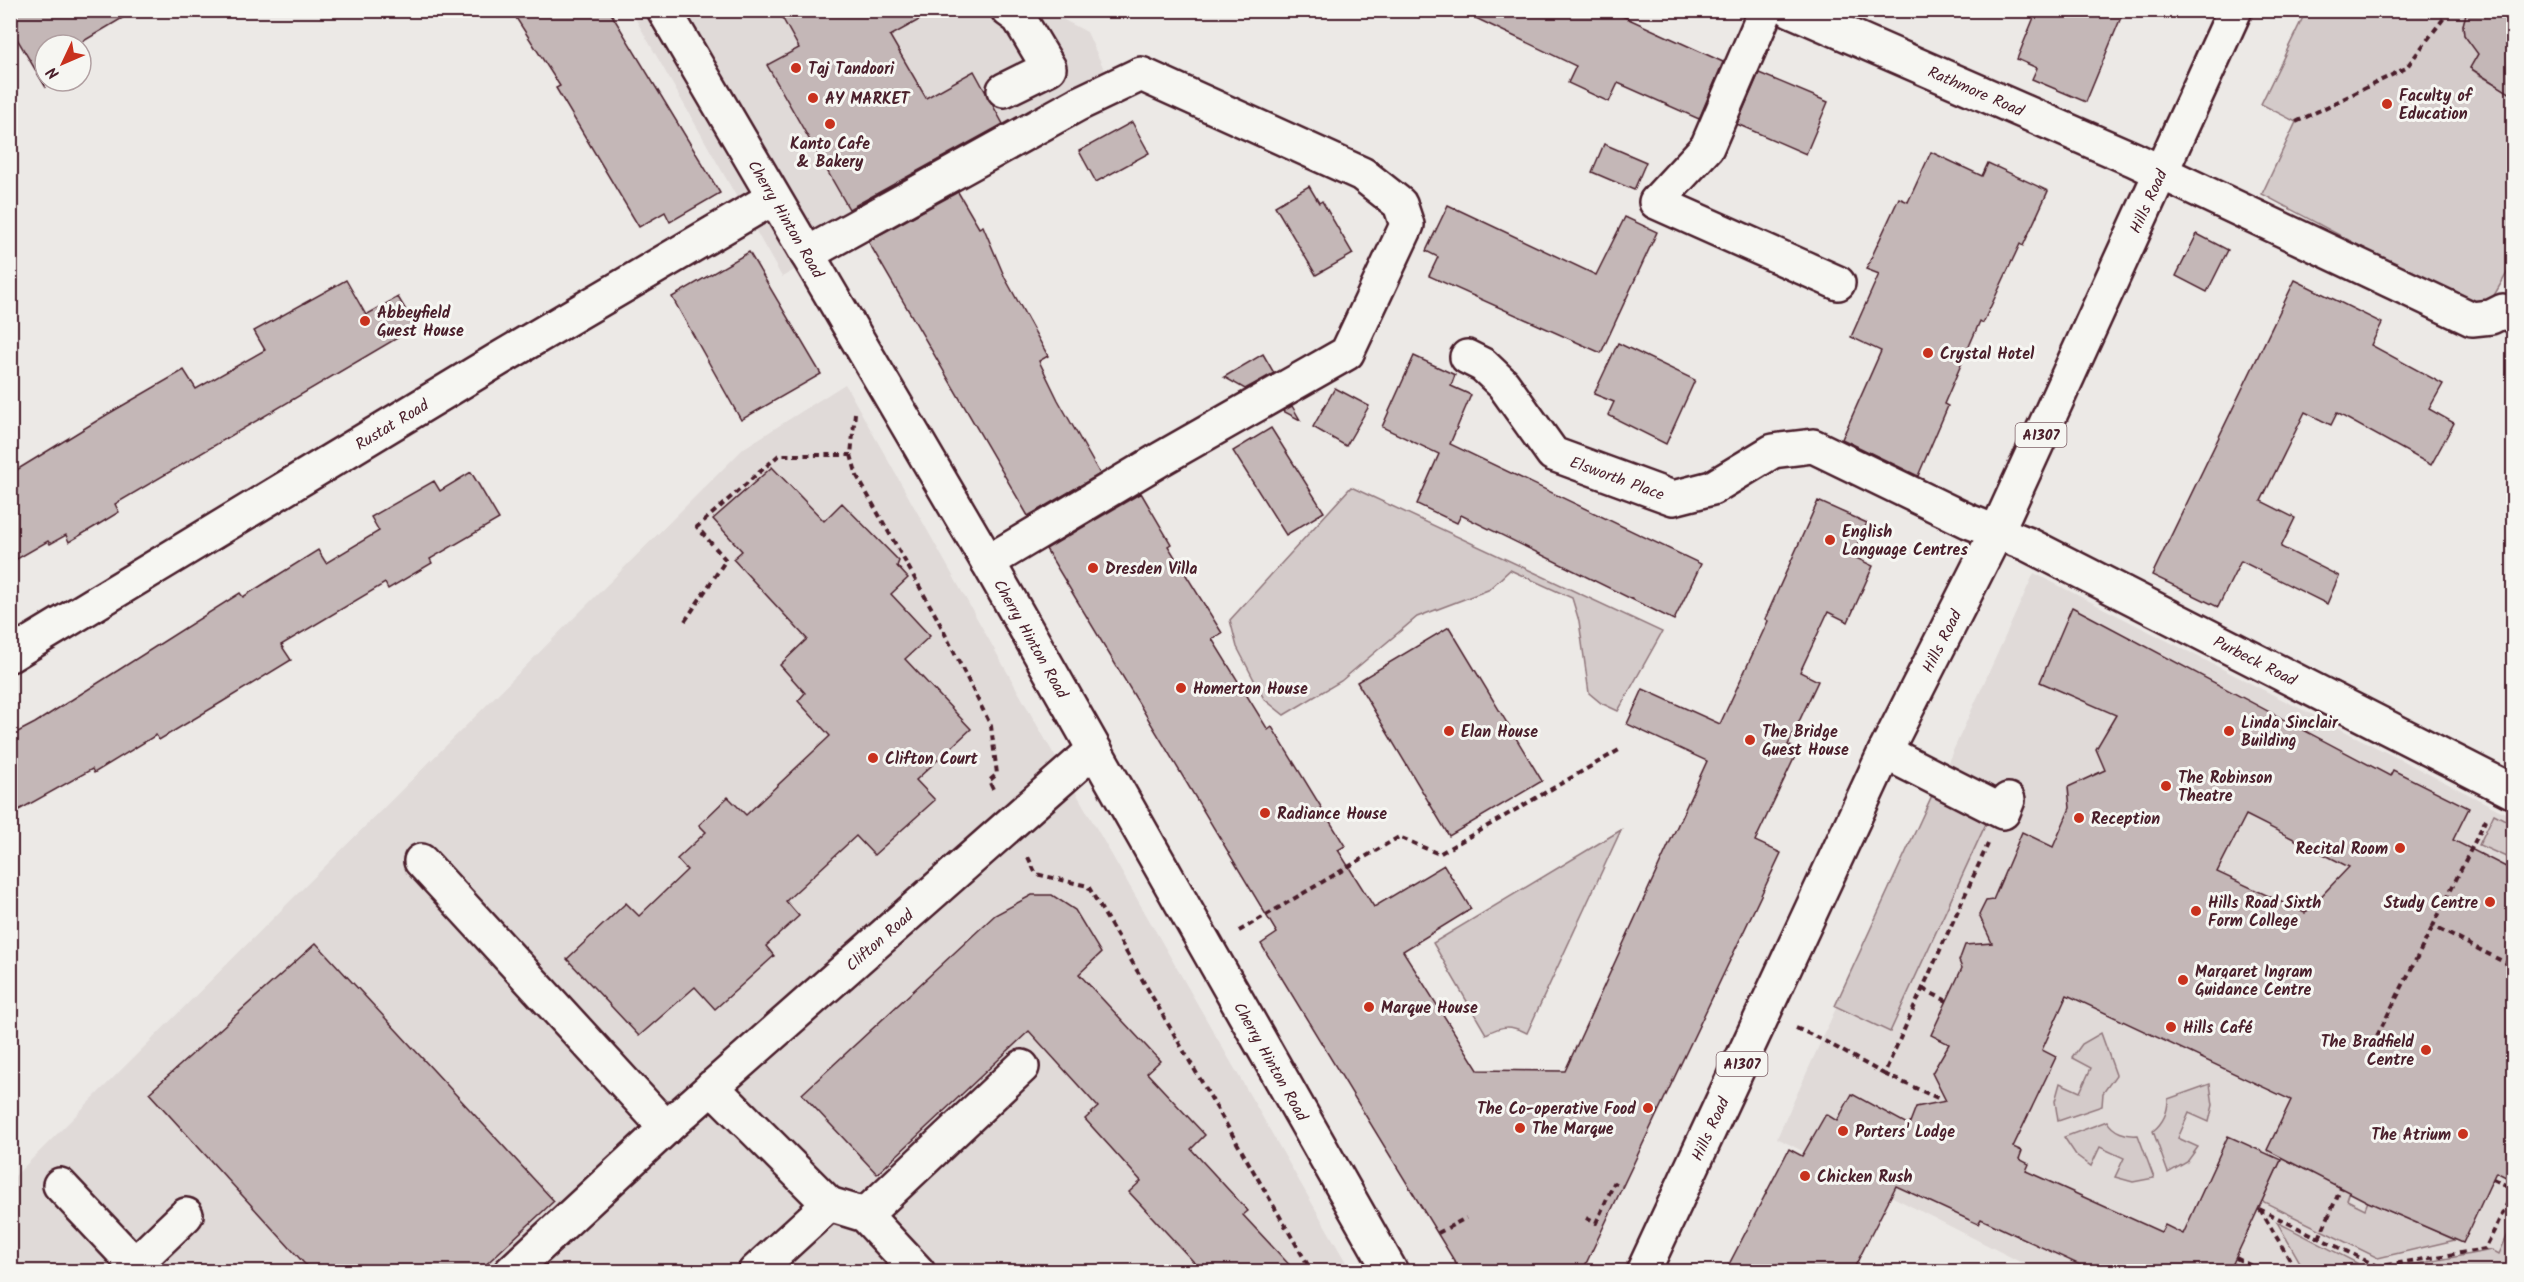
<svg xmlns="http://www.w3.org/2000/svg" width="2524" height="1282" viewBox="0 0 2524 1282" font-family="Kalam,sans-serif">
  <rect width="100%" height="100%" fill="#ece9e6"/>
  <filter id="ink" filterUnits="userSpaceOnUse"><feTurbulence type="fractalNoise" baseFrequency=".0167" numOctaves="2"/><feDisplacementMap in="SourceGraphic" scale="12" xChannelSelector="R" yChannelSelector="G"/><feConvolveMatrix kernelMatrix="1 2 1 2 8 2 1 2 1" color-interpolation-filters="sRGB"/></filter>
  <g filter="url(#ink)">
    <!-- built -->
    <g fill="#e0dad8">
      <polygon points="631,11 1047,11 1087,32 1113,89 782,277"/>
      <polygon points="845,384 1033,718 1351,1271 11,1272 11,1180 744,448"/>
      <polygon points="2034,573 2513,817 2513,1271 2038,1271 1777,1138"/>
    </g>
    <!-- green -->
    <g fill="#d4cbca" stroke="#8f757a" stroke-width="1.5">
      <polygon points="2306,11 2468,11 2463,25 2464,35 2480,50 2470,68 2481,76 2513,94 2513,263 2489,304 2473,306 2262,194 2296,122 2261,104"/>
      <polygon points="1351,487 1662,632 1618,711 1601,703 1589,693 1579,621 1572,598 1510,570 1488,590 1417,617 1341,681 1284,715 1264,699 1237,647 1230,620"/>
      <polygon points="1934,791 1989,817 1890,1032 1835,1006"/>
      <polygon points="2494,814 2513,824 2513,860 2479,845"/>
      <path d="M1621 830 1527 1033C1510 1025 1503 1025 1486 1034L1433 943Z"/>
      <polygon points="2101,1033 2116,1075 2103,1093 2102,1106 2058,1121 2055,1101 2060,1083 2080,1092 2091,1068 2072,1058 2082,1044"/>
      <path d="M2210 1084 2213 1105 2209 1122 2189 1113 2178 1138 2198 1147 2187 1162 2168 1173 2153 1131C2163 1123 2168 1112 2168 1099Z"/>
      <path d="M2107 1121C2113 1132 2126 1136 2138 1135L2154 1178 2133 1182 2115 1177 2124 1158 2100 1147 2091 1166 2076 1155 2064 1137Z"/>
      <polygon points="2282,1158 2350,1191 2347,1200 2365,1209 2368,1201 2455,1240 2378,1258 2262,1201"/>
      <polygon points="2277,1222 2357,1263 2305,1271"/>
      <polygon points="2509,1232 2513,1234 2513,1271 2380,1271 2492,1250 2499,1254"/>
    </g>
    <!-- building -->
    <g fill="#c4b7b7" stroke="#4a1f2b" stroke-width="1.5" fill-rule="evenodd">
      <polygon points="10,10 136,10 77,45 45,45 45,86 10,27"/>
      <polygon points="511,10 609,10 720,193 670,222 665,212 639,227 556,88 560,86"/>
      <polygon points="778,10 937,10 890,36 926,98 974,71 1003,124 849,209 767,65 799,48"/>
      <polygon points="1459,10 1609,10 1723,62 1699,119 1618,83 1609,102 1568,83 1576,66"/>
      <polygon points="2037,10 2124,10 2086,102 2032,79 2037,68 2017,59"/>
      <polygon points="2467,10 2514,10 2514,96 2470,68 2478,54 2464,35 2463,25"/>
      <polygon points="1759,73 1828,102 1806,154 1737,124"/>
      <polygon points="1132,122 1149,153 1096,182 1079,151"/>
      <polygon points="1604,144 1646,162 1634,190 1592,172"/>
      <polygon points="1931,152 1982,176 1988,163 2048,191 2023,246 2020,244 1983,323 1980,321 1944,404 1948,406 1918,476 1842,439 1881,351 1851,337 1879,274 1866,269 1899,198 1908,202"/>
      <polygon points="1309,186 1319,203 1322,201 1353,254 1316,275 1275,206"/>
      <polygon points="958,192 979,228 983,226 1005,278 1048,356 1039,361 1058,400 1100,474 1028,516 868,241"/>
      <polygon points="1448,205 1596,275 1625,217 1657,232 1601,353 1429,276 1438,257 1426,251"/>
      <polygon points="2197,234 2228,250 2207,292 2176,276"/>
      <polygon points="749,252 821,374 741,420 672,297"/>
      <polygon points="346,280 366,315 398,297 416,327 115,504 119,512 96,526 69,542 66,535 50,544 48,541 10,563 10,474 108,414 184,370 196,389 265,350 254,331"/>
      <polygon points="2295,280 2382,323 2371,345 2443,384 2429,409 2454,423 2431,465 2337,413 2331,425 2305,412 2261,501 2295,518 2281,547 2339,576 2327,604 2241,561 2218,607 2152,575"/>
      <polygon points="1618,343 1695,380 1666,444 1608,415 1614,402 1594,394"/>
      <polygon points="1263,354 1274,373 1245,389 1224,377"/>
      <polygon points="1414,356 1455,375 1451,386 1471,395 1450,444 1701,564 1674,620 1461,515 1457,523 1417,504 1439,454 1382,427"/>
      <polygon points="1335,388 1369,406 1346,446 1313,427"/>
      <polygon points="1292,406 1300,420 1283,411"/>
      <polygon points="1271,428 1324,512 1286,535 1233,451"/>
      <polygon points="772,467 824,521 842,503 899,561 897,566 908,578 891,594 930,636 905,659 971,729 916,780 935,800 874,855 856,836 786,901 799,916 766,946 774,956 715,1009 695,987 639,1036 567,959 626,903 639,916 687,870 677,859 706,832 699,825 728,797 746,815 830,736 798,701 805,693 780,665 807,639 733,559 742,551 713,519"/>
      <polygon points="471,472 499,519 430,559 432,563 388,589 385,583 281,645 291,660 222,702 159,740 156,735 94,773 92,769 10,815 10,736 35,723 240,593 243,597 318,550 326,563 379,531 371,517 434,481 440,491"/>
      <polygon points="1141,493 1171,544 1168,546 1222,633 1212,639 1268,730 1272,727 1345,846 1338,850 1374,907 1444,865 1471,909 1403,951 1478,1070 1565,1071 1707,761 1627,724 1643,689 1720,724 1768,621 1765,619 1818,501 1867,523 1852,556 1873,566 1848,622 1828,612 1800,672 1818,681 1788,745 1798,750 1755,841 1781,853 1582,1272 1461,1272 1261,944 1277,933 1046,549"/>
      <path d="M2072 607 2390 776 2393 770 2469 808 2453 840 2514 871V1181L2496 1172 2463 1243 2368 1202 2267 1150 2291 1100 2067 995 2042 1050 2056 1057 2013 1147 2022 1151 2019 1159 2029 1164 2026 1171 2161 1232 2165 1225 2183 1234 2228 1136 2281 1160 2229 1272H2095L1981 1219 1978 1224 1896 1186 1852 1272H1725L1789 1149 1802 1156 1826 1114 1837 1121 1852 1094 1909 1125 1916 1107 1946 1101 1932 1073 1949 1044 1931 1035 1962 968 1959 961 1965 945 1992 943 1979 915 1986 901 1993 900 2022 832 2053 847 2070 808 2068 787 2105 770 2096 749 2116 715 2040 682ZM2246 815 2349 867 2305 913 2217 872Z"/>
      <polygon points="1449,627 1542,781 1449,836 1357,682"/>
      <polygon points="1032,895 1052,895 1075,910 1101,953 1079,974 1160,1061 1147,1073 1205,1135 1191,1149 1248,1211 1243,1215 1296,1272 1203,1272 1129,1192 1141,1181 1085,1119 1098,1107 1029,1031 877,1174 802,1094 995,915"/>
      <polygon points="316,943 554,1201 478,1272 312,1272 149,1093"/>
    </g>
    <g fill="none" stroke-linecap="round" stroke-linejoin="round">
      <defs>
        <g id="minor">
          <path id="s1" d="M664 10 988 562 1391 1272"/>
          <polyline points="1766,10 1707,147 1656,202 1838,283"/>
          <path id="s2" d="M1791 10 2133 159 2472 319 2491 317 2503 311 2514 316"/>
          <polyline points="1004,90 1049,68 1019,18 1008,10"/>
          <polyline points="807,254 1078,104 1141,74 1362,174 1400,204 1407,225 1347,353 1159,460 988,562"/>
          <path id="s3" d="M1467 357 1483 365 1503 384 1553 454 1673 498 1712 488 1773 451 1813 446 1968 521 2027 544 2514 792"/>
          <path id="s4" d="M10 655 499 359 773 198"/>
          <polyline points="1885,752 2003,812 2008,800"/>
          <polyline points="421,861 666,1128"/>
          <polyline points="712,1087 829,1204"/>
          <polyline points="60,1185 142,1272"/>
          <polyline points="865,1215 1022,1067"/>
          <polyline points="135,1264 186,1215"/>
          <path id="s5" d="M511 1272 666 1128 1094 750"/>
          <polyline points="755,1272 829,1204 865,1215 918,1272"/>
        </g>
        <g id="major">
          <path id="s6" d="M1643 1272 1885 752 1997 531 2235 10"/>
        </g>
      </defs>
      <!-- minor casing -->
      <use href="#minor" stroke="#4a1f2b" stroke-width="38"/>
      <!-- major casing -->
      <use href="#major" stroke="#4a1f2b" stroke-width="38"/>
      <!-- path -->
      <g stroke="#4a1f2b" stroke-width="4" stroke-dasharray="6 4.5" stroke-linecap="butt">
        <polyline points="2296,122 2406,68 2450,10"/>
        <polyline points="855,413 851,455 857,476 936,616 991,726 997,774 989,781 993,789"/>
        <polyline points="685,621 726,560 697,527 779,455 851,455"/>
        <polyline points="2486,819 2433,926 2514,967"/>
        <polyline points="1028,857 1036,874 1088,886 1312,1272"/>
        <polyline points="1239,931 1399,837 1439,854 1619,750"/>
        <polyline points="1923,989 1947,1001"/>
        <polyline points="1796,1028 1821,1039 1884,1074 1988,844"/>
        <polyline points="2377,1036 2433,926"/>
        <polyline points="1884,1074 1940,1099"/>
        <polyline points="2493,1179 2514,1189"/>
        <polyline points="2259,1209 2377,1266"/>
        <polyline points="2260,1209 2297,1272"/>
        <polyline points="1586,1218 1596,1223 1614,1183 1622,1186"/>
        <polyline points="1438,1233 1466,1218"/>
        <polyline points="2319,1238 2341,1188"/>
        <polyline points="2236,1258 2263,1272"/>
        <polyline points="2345,1272 2485,1249 2514,1190"/>
      </g>
      <!-- minor -->
      <use href="#minor" stroke="#f6f6f2" stroke-width="33"/>
      <!-- major -->
      <use href="#major" stroke="#f6f6f2" stroke-width="33"/>
    </g>
  </g>
  <!-- markers -->
  <g fill="#c8321e" stroke="#f6f6f2" stroke-width="2">
    <circle cx="796" cy="68" r="6"/>
    <circle cx="813" cy="98" r="6"/>
    <circle cx="2387" cy="104" r="6"/>
    <circle cx="830" cy="124" r="6"/>
    <circle cx="365" cy="321" r="6"/>
    <circle cx="1928" cy="353" r="6"/>
    <circle cx="1830" cy="540" r="6"/>
    <circle cx="1093" cy="568" r="6"/>
    <circle cx="1181" cy="688" r="6"/>
    <circle cx="1449" cy="731" r="6"/>
    <circle cx="2229" cy="731" r="6"/>
    <circle cx="1750" cy="740" r="6"/>
    <circle cx="873" cy="758" r="6"/>
    <circle cx="2166" cy="786" r="6"/>
    <circle cx="1265" cy="813" r="6"/>
    <circle cx="2079" cy="818" r="6"/>
    <circle cx="2400" cy="848" r="6"/>
    <circle cx="2490" cy="902" r="6"/>
    <circle cx="2196" cy="911" r="6"/>
    <circle cx="2183" cy="980" r="6"/>
    <circle cx="1369" cy="1007" r="6"/>
    <circle cx="2171" cy="1027" r="6"/>
    <circle cx="2426" cy="1050" r="6"/>
    <circle cx="1648" cy="1108" r="6"/>
    <circle cx="1520" cy="1128" r="6"/>
    <circle cx="1843" cy="1131" r="6"/>
    <circle cx="2463" cy="1134" r="6"/>
    <circle cx="1805" cy="1176" r="6"/>
  </g>
  <g text-anchor="middle" stroke-width="6" stroke-linejoin="round" paint-order="stroke">
    <!-- shield labels -->
    <g fill="#f6f6f2" stroke="#7e6067" stroke-width="1.5">
      <rect x="2015.5" y="423" width="51" height="24" rx="4.5"/>
      <rect x="1716.5" y="1052" width="51" height="24" rx="4.5"/>
    </g>
    <g font-size="15" font-weight="bold" fill="#4a1f2b">
      <text x="2041" y="440">A1307</text>
      <text x="1742" y="1069">A1307</text>
    </g>
    <!-- poi labels -->
    <g font-size="16" font-weight="bold" fill="#4a1f2b" stroke="#f6f6f2" text-anchor="start">
      <text x="808" y="74">Taj Tandoori</text>
      <text x="2399" y="101">Faculty of<tspan x="2399" dy="18">Education</tspan></text>
      <text x="825" y="104">AY MARKET</text>
      <text x="830" y="149" text-anchor="middle">Kanto Cafe<tspan x="830" dy="18">&amp; Bakery</tspan></text>
      <text x="377" y="318">Abbeyfield<tspan x="377" dy="18">Guest House</tspan></text>
      <text x="1940" y="359">Crystal Hotel</text>
      <text x="1842" y="537">English<tspan x="1842" dy="18">Language Centres</tspan></text>
      <text x="1105" y="574">Dresden Villa</text>
      <text x="1193" y="694">Homerton House</text>
      <text x="2241" y="728">Linda Sinclair<tspan x="2241" dy="18">Building</tspan></text>
      <text x="1461" y="737">Elan House</text>
      <text x="1762" y="737">The Bridge<tspan x="1762" dy="18">Guest House</tspan></text>
      <text x="885" y="764">Clifton Court</text>
      <text x="2178" y="783">The Robinson<tspan x="2178" dy="18">Theatre</tspan></text>
      <text x="1277" y="819">Radiance House</text>
      <text x="2091" y="824">Reception</text>
      <text x="2388" y="854" text-anchor="end">Recital Room</text>
      <text x="2208" y="908">Hills Road Sixth<tspan x="2208" dy="18">Form College</tspan></text>
      <text x="2478" y="908" text-anchor="end">Study Centre</text>
      <text x="2195" y="977">Margaret Ingram<tspan x="2195" dy="18">Guidance Centre</tspan></text>
      <text x="1381" y="1013">Marque House</text>
      <text x="2183" y="1033">Hills Café</text>
      <text x="2414" y="1047" text-anchor="end">The Bradfield<tspan x="2414" dy="18">Centre</tspan></text>
      <text x="1636" y="1114" text-anchor="end">The Co-operative Food</text>
      <text x="1532" y="1134">The Marque</text>
      <text x="1855" y="1137">Porters' Lodge</text>
      <text x="2451" y="1140" text-anchor="end">The Atrium</text>
      <text x="1817" y="1182">Chicken Rush</text>
    </g>
    <!-- street labels -->
    <g font-size="16" fill="#4a1f2b" stroke="#f6f6f2">
      <text dy="6" stroke="none"><textPath href="#s2" startOffset="202">Rathmore Road</textPath></text>
      <text dy="6" stroke="none"><textPath href="#s6" startOffset="1184">Hills Road</textPath></text>
      <text dy="6" stroke="none"><textPath href="#s1" startOffset="242">Cherry Hinton Road</textPath></text>
      <text dy="6" stroke="none"><textPath href="#s4" startOffset="446">Rustat Road</textPath></text>
      <text dy="6" stroke="none"><textPath href="#s3" startOffset="200">Elsworth Place</textPath></text>
      <text dy="6" stroke="none"><textPath href="#s1" startOffset="728">Cherry Hinton Road</textPath></text>
      <text dy="6" stroke="none"><textPath href="#s6" startOffset="698">Hills Road</textPath></text>
      <text dy="6" stroke="none"><textPath href="#s3" startOffset="903">Purbeck Road</textPath></text>
      <text dy="6" stroke="none"><textPath href="#s5" startOffset="496">Clifton Road</textPath></text>
      <text dy="6" stroke="none"><textPath href="#s1" startOffset="1214">Cherry Hinton Road</textPath></text>
      <text dy="6" stroke="none"><textPath href="#s6" startOffset="158">Hills Road</textPath></text>
    </g>
  </g>
  <!-- margin -->
  <rect width="2524" height="1282" fill="none" stroke="#f6f6f2" stroke-width="36"/>
  <rect x="18" y="18" width="2488" height="1246" fill="none" stroke="#4a1f2b" stroke-width="2" filter="url(#ink)"/>
  <!-- north arrow -->
  <g transform="translate(63 63) rotate(226)"><circle r="28" fill="#f6f6f2" stroke="#b1a0a2" stroke-width="1.5"/>
  <path d="M0-4.5L10 22L0 15L-10 22Z" fill="#c8321e"/>
  <text y="-9" font-size="16" font-weight="bold" text-anchor="middle" fill="#4a1f2b">N</text>
  </g>
</svg>
